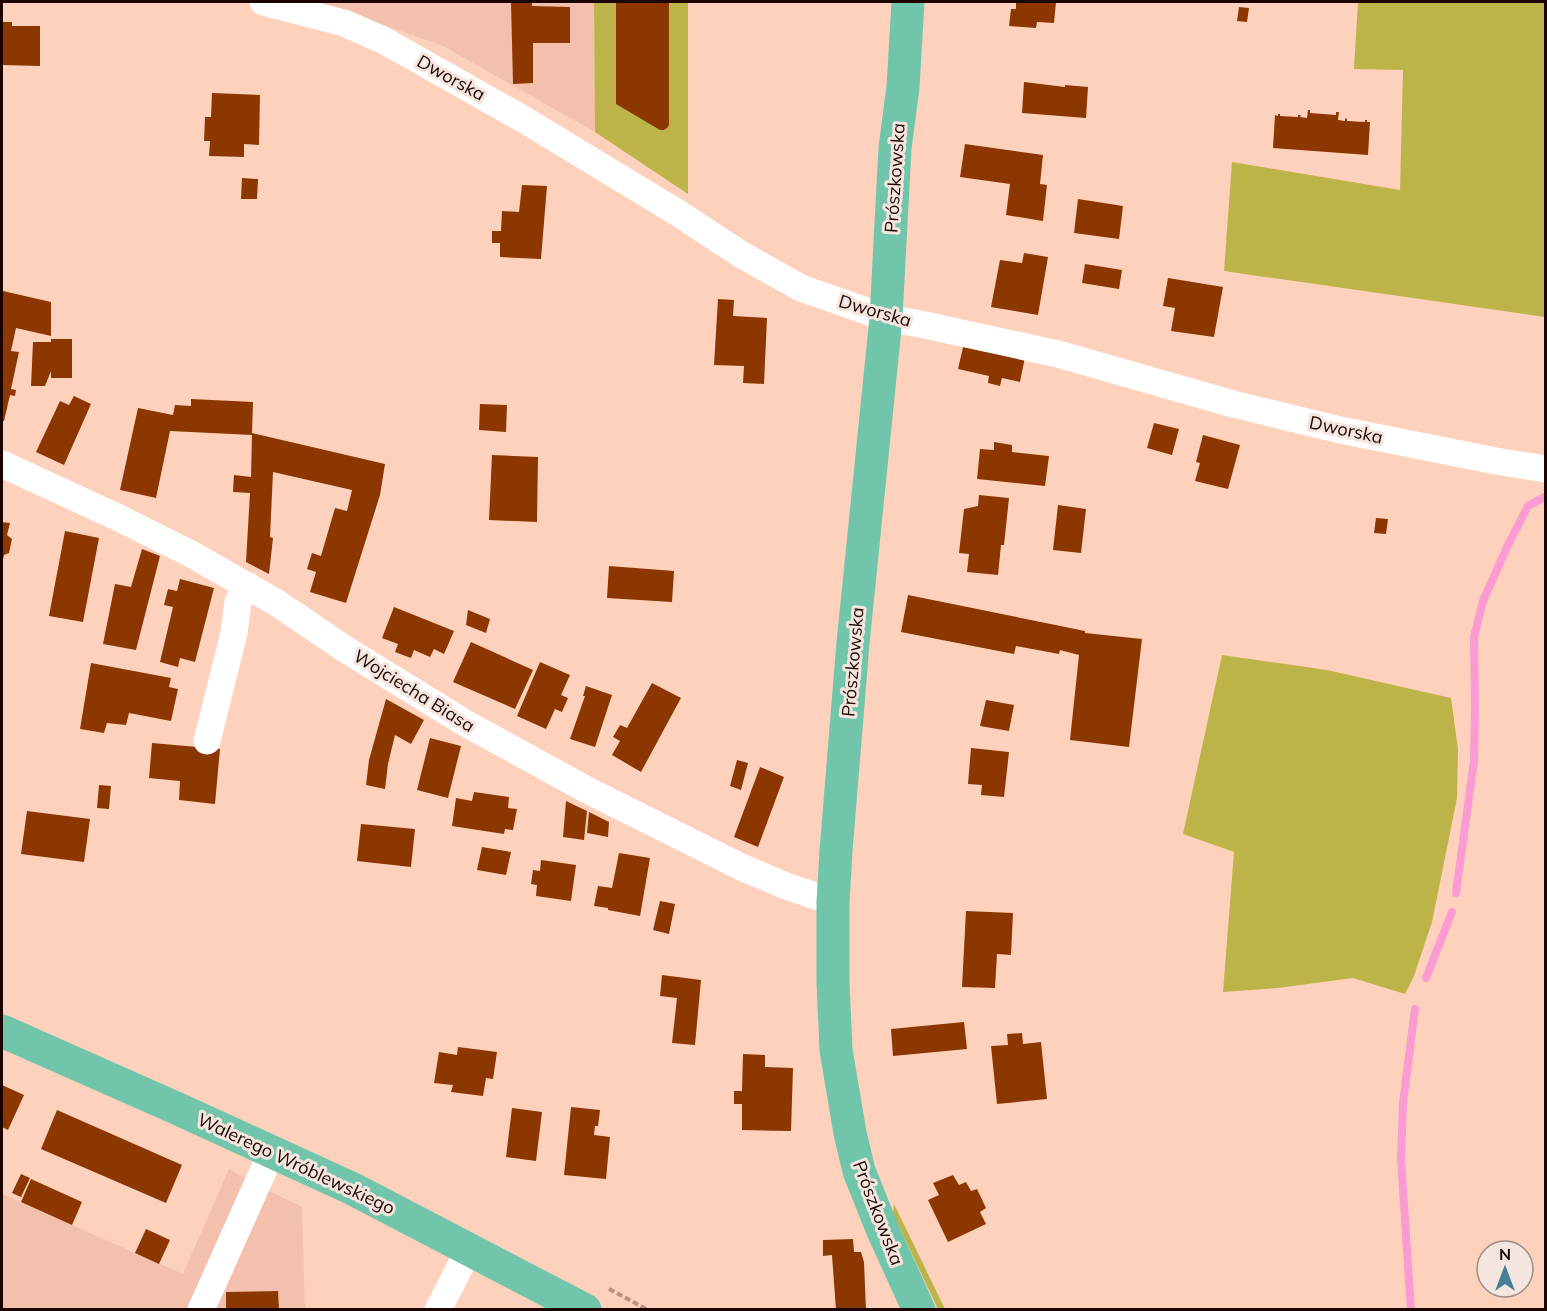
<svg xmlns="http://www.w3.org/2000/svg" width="1547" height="1311" viewBox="0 0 1547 1311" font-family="Mulish,sans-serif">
  <rect width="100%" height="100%" fill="#fed1bd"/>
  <!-- built -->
  <g fill="#f2c0ac">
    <polygon points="317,2 594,2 595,132 441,45"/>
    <polygon points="229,1169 257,1185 302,1207 305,1309 2,1310 2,1194 183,1274"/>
  </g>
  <!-- green -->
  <g fill="#bdb449">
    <polygon points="594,2 688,2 688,194 595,132"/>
    <polygon points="1358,2 1545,2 1545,317 1224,271 1232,162 1400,190 1403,70 1354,69"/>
    <polygon points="1222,655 1327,670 1451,698 1458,749 1457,798 1432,922 1414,976 1405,994 1353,978 1278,988 1223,992 1234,852 1183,834"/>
    <polygon points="894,1204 945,1309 938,1309 893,1214"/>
  </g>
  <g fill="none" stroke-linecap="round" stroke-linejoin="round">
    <!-- stream -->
    <g stroke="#fa9bd2" stroke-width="8">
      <polyline points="1456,893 1474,761 1475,708 1474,637 1483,601 1508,545 1528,506 1546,496"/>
      <polyline points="1426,978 1452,912"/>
      <polyline points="1411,1310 1401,1159 1403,1103 1415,1009"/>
    </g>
  </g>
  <!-- building -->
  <g fill="#8c3600">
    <polygon points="511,2 532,2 532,6 570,7 570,43 533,43 533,83 513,84"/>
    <polygon points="616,2 669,2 669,124 668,127 664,130 660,130 616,104"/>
    <polygon points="1016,2 1056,2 1054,23 1037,22 1036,28 1009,26 1011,9 1016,9"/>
    <polygon points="1239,7 1249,8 1247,22 1237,21"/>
    <polygon points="2,22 12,22 12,26 40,26 40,66 2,65"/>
    <polygon points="1024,82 1065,87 1065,85 1088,87 1086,118 1022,113"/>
    <polygon points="212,93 260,95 259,145 244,144 244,157 209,156 210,141 204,141 205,117 211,117"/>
    <polygon points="1308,110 1310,110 1310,113 1336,115 1336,112 1339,112 1338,120 1345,121 1345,118 1347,119 1347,121 1365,122 1365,120 1367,120 1367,122 1370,122 1368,155 1273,148 1275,115 1278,116 1278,114 1280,114 1280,116 1298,117 1298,115 1301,115 1300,117 1307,118"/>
    <polygon points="965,144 1043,155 1040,184 1047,185 1043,221 1006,215 1010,184 960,177"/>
    <polygon points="242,178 258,179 257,199 241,199"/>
    <polygon points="522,185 547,186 541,259 500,257 500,243 492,243 492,231 501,231 502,211 519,212"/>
    <polygon points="1078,199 1123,206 1119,239 1074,233"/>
    <polygon points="1024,253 1048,257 1038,315 991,307 1000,260 1022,263"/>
    <polygon points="1085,264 1122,270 1119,289 1082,283"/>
    <polygon points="1168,278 1223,287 1214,337 1171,331 1175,308 1163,306"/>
    <polygon points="3,291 51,302 51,336 16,328 11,351 19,352 11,389 16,390 15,396 10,395 4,421 2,421 2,297"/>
    <polygon points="718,299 734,300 733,316 767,318 764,384 743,383 744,366 714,365"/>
    <polygon points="51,339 72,339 72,378 51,378 51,371 45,386 31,386 33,342 51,342"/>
    <polygon points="964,343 1025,357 1020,382 1002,378 1000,386 988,383 989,376 958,369"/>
    <polygon points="74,396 91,404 64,465 36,452 60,401 69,405"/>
    <polygon points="191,399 253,402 252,433 385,464 380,495 346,603 310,592 316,572 307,569 312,553 321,556 335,508 347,511 352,490 273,472 270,537 273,538 269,574 246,562 250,493 233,492 234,475 251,477 252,435 170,431 156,498 120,490 138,408 173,415 175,405 191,406"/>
    <polygon points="480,404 507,405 506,432 479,430"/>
    <polygon points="1154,423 1179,429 1172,455 1147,448"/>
    <polygon points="1203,435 1240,445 1228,489 1195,481 1200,463 1196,462"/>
    <polygon points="994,442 1012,445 1012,452 1049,456 1045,486 977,479 980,449 994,450"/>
    <polygon points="492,455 538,457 537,522 489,520"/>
    <polygon points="979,495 1009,498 1004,545 1001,545 998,575 967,572 969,554 959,553 964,509 978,506"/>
    <polygon points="1058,505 1086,509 1081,553 1053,550"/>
    <polygon points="1376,518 1388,519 1386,534 1374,533"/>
    <polygon points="2,522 10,523 7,535 12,539 9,553 4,555 3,560 2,560"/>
    <polygon points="65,531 99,538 83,622 49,616"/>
    <polygon points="142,549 160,556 136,650 103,644 115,584 131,587"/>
    <polygon points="609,566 674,571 672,602 607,598"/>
    <polygon points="180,579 214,588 195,662 180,658 178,667 160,662 173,607 164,605 168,589 177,591"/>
    <polygon points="908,595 1085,631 1085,633 1142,639 1129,747 1070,740 1079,655 1060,650 1059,654 1016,646 1014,654 901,632"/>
    <polygon points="394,607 454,631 444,654 434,649 430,657 414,650 411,658 395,652 398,644 382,638"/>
    <polygon points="468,610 490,619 486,633 466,625"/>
    <polygon points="471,642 533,670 515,709 453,682"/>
    <polygon points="540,662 570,675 561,695 568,698 562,712 555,709 546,729 517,716"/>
    <polygon points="91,663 171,678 169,687 178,689 171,721 129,713 126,725 107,723 104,733 80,729"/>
    <polygon points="652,683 681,698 641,772 612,755 620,741 613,737 620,725 627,728"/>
    <polygon points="586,686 612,695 595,747 570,739 585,696 583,696"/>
    <polygon points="386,699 424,720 411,744 395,735 388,764 385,789 366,785 369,760"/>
    <polygon points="986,700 1014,705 1009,731 980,726"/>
    <polygon points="430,738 461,746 448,798 417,790"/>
    <polygon points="152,743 220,749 215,804 179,800 180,781 149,778"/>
    <polygon points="971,748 1009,752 1004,797 981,795 982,785 968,784"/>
    <polygon points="737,760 748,763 741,790 730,786"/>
    <polygon points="760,767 784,777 758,847 734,837"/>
    <polygon points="99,785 111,786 109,809 97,808"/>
    <polygon points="474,792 509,797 508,808 517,809 513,830 505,829 504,834 452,826 456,798 472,801"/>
    <polygon points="566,801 587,811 584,840 563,837"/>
    <polygon points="27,811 90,819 84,862 21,854"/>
    <polygon points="589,812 609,822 608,837 587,833"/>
    <polygon points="361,824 415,829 411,867 357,861"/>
    <polygon points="482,847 511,852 506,875 477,870"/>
    <polygon points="619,853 650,858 640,916 608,910 608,908 594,906 598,886 612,888"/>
    <polygon points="541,860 576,865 571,901 536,896 537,885 531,884 533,870 540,871"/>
    <polygon points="660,901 675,904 669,934 653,930"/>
    <polygon points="966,911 1013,913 1011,955 997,954 995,988 962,987"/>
    <polygon points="662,975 701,980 695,1045 672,1043 677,998 660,996"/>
    <polygon points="964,1022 967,1049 893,1056 891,1029"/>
    <polygon points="1022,1033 1023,1044 1041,1042 1047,1099 997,1104 991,1046 1008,1045 1007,1034"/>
    <polygon points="458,1047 497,1052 493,1079 486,1078 483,1096 451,1092 453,1085 434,1083 439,1052 457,1055"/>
    <polygon points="743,1054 765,1055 765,1067 793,1068 791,1131 742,1130 742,1104 734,1104 734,1091 742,1091"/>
    <polygon points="2,1085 24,1095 8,1130 2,1127"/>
    <polygon points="571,1107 600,1110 598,1126 595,1126 594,1135 610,1137 606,1179 564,1175"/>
    <polygon points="512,1108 542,1112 536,1161 506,1157"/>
    <polygon points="57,1110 182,1165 166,1203 41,1149"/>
    <polygon points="21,1174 30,1178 21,1197 12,1193"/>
    <polygon points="953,1175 959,1185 966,1182 971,1191 977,1189 986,1208 980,1212 986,1224 948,1242 928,1200 939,1195 933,1183"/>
    <polygon points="31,1179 82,1202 72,1225 21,1202"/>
    <polygon points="146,1229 170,1240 159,1264 135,1253"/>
    <polygon points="853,1239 854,1252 861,1252 864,1262 866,1310 836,1310 832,1255 823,1256 823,1240"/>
    <polygon points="278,1291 279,1310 226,1310 226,1292"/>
  </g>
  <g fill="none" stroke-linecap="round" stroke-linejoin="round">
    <!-- path -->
    <polyline stroke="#b89283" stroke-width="4" stroke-dasharray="6 3" stroke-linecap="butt" points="609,1289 648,1310"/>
    <!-- minor -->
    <g stroke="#fff" stroke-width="27">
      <polyline points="263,2 344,23 383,40 523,119 678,213 742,255 801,288 858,308 886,318 920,324 1058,354 1233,404 1340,430 1496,461 1546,469"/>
      <polyline points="2,464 119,518 191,554 277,603 345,649 465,723 587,790 741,867 786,886 833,902"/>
      <polyline points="207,741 234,633 238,602 247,585"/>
      <polyline points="201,1310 272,1151"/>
      <polyline points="438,1310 469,1249"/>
    </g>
    <!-- major -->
    <g stroke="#70c5ab" stroke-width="33">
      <polyline points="908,2 903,87 895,148 886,318 853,643 836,851 833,902 833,982 836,1050 850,1133 859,1171 883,1231 919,1310"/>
      <polyline points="2,1031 176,1108 353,1189 585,1310"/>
    </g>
  </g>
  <g text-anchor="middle" stroke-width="6" stroke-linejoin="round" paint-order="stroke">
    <!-- street labels -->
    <g font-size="18" fill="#1b0400" stroke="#f5e5df">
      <text transform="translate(451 78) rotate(29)" y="6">Dworska</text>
      <text transform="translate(895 178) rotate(-86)" y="6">Prószkowska</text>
      <text transform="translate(875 311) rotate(16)" y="6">Dworska</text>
      <text transform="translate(1346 430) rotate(12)" y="6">Dworska</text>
      <text transform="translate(853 662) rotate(-85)" y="6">Prószkowska</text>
      <text transform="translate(414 691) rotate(32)" y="6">Wojciecha Biasa</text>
      <text transform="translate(296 1164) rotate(25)" y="6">Walerego Wróblewskiego</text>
      <text transform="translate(878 1213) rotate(69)" y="6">Prószkowska</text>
    </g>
  </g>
  <!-- border -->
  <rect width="1547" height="1311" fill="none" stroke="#1b0400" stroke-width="6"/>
  <!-- north arrow -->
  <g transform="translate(1505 1269)"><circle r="28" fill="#f5e5df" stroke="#9e8b86" stroke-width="1.5"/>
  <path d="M0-4.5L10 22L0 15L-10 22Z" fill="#438097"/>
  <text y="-9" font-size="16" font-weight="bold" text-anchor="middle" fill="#1b0400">N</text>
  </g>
</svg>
